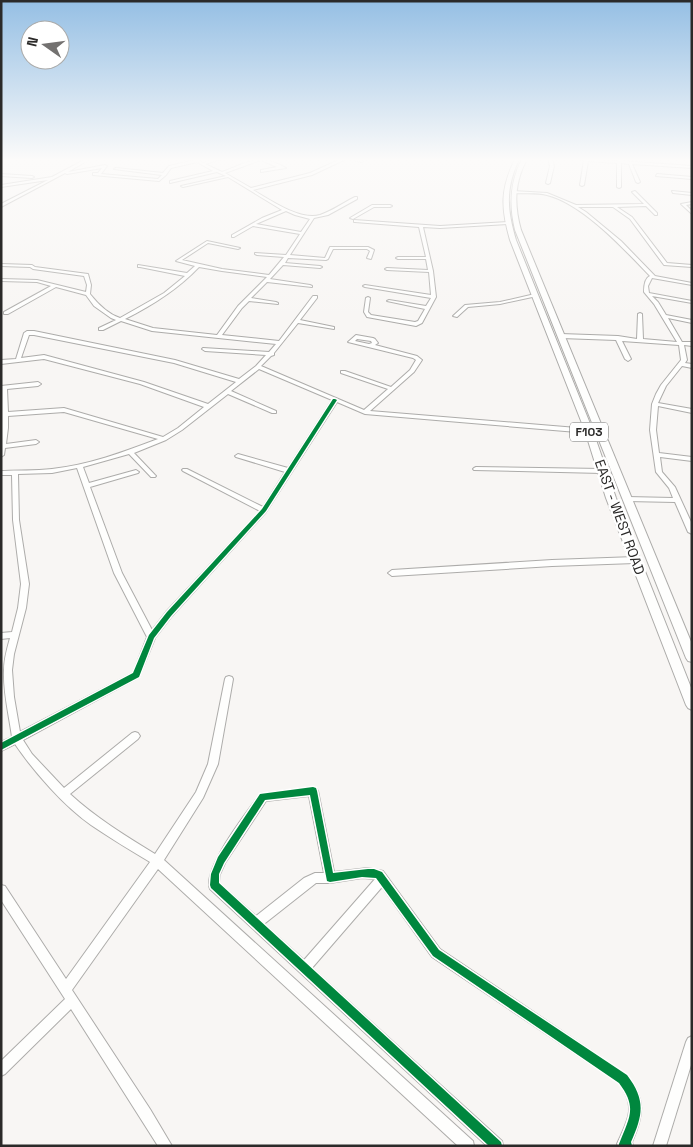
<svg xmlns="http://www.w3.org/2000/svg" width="693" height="1147" viewBox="0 0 693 1147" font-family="'Space Grotesk',sans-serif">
  <rect width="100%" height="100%" fill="#f8f6f4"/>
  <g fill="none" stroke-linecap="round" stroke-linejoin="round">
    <defs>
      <g id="minor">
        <path d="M86 159H90L68 172 105 165 107 166 101 174 158 179 162 175 114 169 116 168 163 173 169 166 195 160V159H198L203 163 215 159H221L205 164 222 172C249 162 259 153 286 168L261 172V170L277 167 261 160 225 173 251 188 310 173 341 159H346L312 175 253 190C270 200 300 221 320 215 332 211 343 203 355 197H357V199L328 215 314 218 290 255 325 258 330 247H368L374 250 371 259 367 258 370 251 367 249H333L328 259 326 260 288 258 285 263 320 266 322 267 320 268 283 265 270 279 310 285 312 286V287L267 282 251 298 276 302 278 303V304L249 301 242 308 222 335 279 341 313 296H317V298L300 320 334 327V329L298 323 274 353V355L271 356 261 366 364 410 388 389 341 373V371H345L391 387 410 370 416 360 413 358 348 342 356 335 373 338 375 339 378 343 375 345 417 356 422 360 414 372 370 411 589 429 592 431 589 433 365 414 337 402 266 512 172 616 155 638 139 677 23 740 32 754 64 788 132 733 135 732 138 733 140 736 138 739 70 794C96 818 126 836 155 854L196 792 208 764 225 679 226 677 229 676 232 677 233 679 218 764 203 798 164 860 473 1141 474 1146H458L158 869 72 990 150 1109 172 1146H158L71 1009 5 1074 1 1076V1061L65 999 1 900V885L5 886 66 979 150 862C130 850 110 838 91 825 64 806 34 772 15 744L1 751V742L12 737C9 715 3 692 4 670 4 659 7 649 10 638L1 639V633L12 632 18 608 21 584 13 520 12 475H1V471C18 470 35 471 52 469 88 465 124 452 158 439L64 412 8 416V428L6 444 36 440 39 442 36 444 5 448 4 455 1 457V386L38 382 41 384 38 386 7 389 8 412 64 408 163 437 178 428 204 407 140 384 44 359 1 364V360L16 359 24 333 27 331H34L175 360 239 379 256 366 266 355 205 351 202 349 203 348 269 352 276 344 152 331 121 321 103 330H99V328L116 320 111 318 94 306 86 295 56 287 8 314H4V312L51 286 37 282 1 281V279L37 280 86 292 87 285 84 276 33 269 30 267 1 266V264L32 265 35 267 88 274 91 285 90 294C98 304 108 314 120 318L164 293 185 276 140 267H138V265L187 273 195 266 176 261 207 241 240 248 238 249 208 243 182 260 222 269 269 275 284 257 257 255 255 254V253L286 255 300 234 253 226 234 237H232V235L262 218 282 210 228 177 183 187 181 186 226 176 217 172 170 183V181L213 171 197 162 171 168 166 175 159 181 93 175V173H98L102 168 67 174 65 173 1 207V204L48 180 1 187V185L52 177ZM286 211 295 215 310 219 301 232 256 224ZM199 267 222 271 267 277 238 306 217 335 153 328 125 319C153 305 178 289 199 267ZM29 335H34L174 363 236 382 208 404 144 382 44 355 21 358ZM357 339 371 341 372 343 369 344 355 341ZM259 369 332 400 288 468 238 454 235 456 236 457 285 472 263 507 187 469H183L182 470 183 471 260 511 166 612 152 630 122 573 90 487 138 473 139 472 136 470 89 483 83 467 129 454 151 477H155L156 476 155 475 134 453 166 440 182 430 228 394 272 413H276V411L231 391ZM77 468 114 573 147 637 133 673 20 732 14 697 12 670 14 654 26 608 29 584 19 520 18 474 52 473Z"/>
        <polygon points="350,159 358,159 363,161 361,162"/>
        <polygon points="548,159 552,159 554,166 550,183 548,184 546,183 550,166"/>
        <polygon points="577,159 617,161 617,159 621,159 621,161 692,166 692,168 632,164 640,182 638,183 636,182 629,164 621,163 621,187 619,188 617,187 617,163 588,161 584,185 582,186 580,185 584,160"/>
        <polygon points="1,174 32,176 34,177 32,178 1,176"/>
        <polygon points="657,174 692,177 692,179 656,176"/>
        <path d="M513 191 547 193 576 205 644 204 632 192 635 191 657 213V215H655L646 206 617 207 632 217 667 263 692 265V267L664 265 630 219 613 207H578L586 212 621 241 655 276 692 283V285L652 278 648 286 649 293 692 301V303L652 296 658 302 666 315 692 320V323L668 318 682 342H692V346L684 345 687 360 685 363 692 364V368L682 366 666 386 658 403 692 409V413L658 406 656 430 659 453 692 457V461L660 457 662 472 675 487 692 524V534L688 532 675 502 627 501 624 499 627 497 673 498 669 488 656 472 650 430 652 404 656 394 661 385 681 360 679 345 622 341 631 359 628 361 625 359 616 340 561 338 558 336 561 334 618 336 637 339 638 314 640 313 642 314 643 339 677 342 654 304 644 292C644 286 645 278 650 276 624 249 583 204 547 195 536 192 523 194 512 193Z"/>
        <polygon points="672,191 692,193 692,195 673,193"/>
        <polygon points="692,202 692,204 686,205 692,211 692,214 681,204"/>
        <polygon points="372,205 390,205 392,206 390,207 374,207 353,219 350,218"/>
        <polygon points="354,220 440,226 508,222 510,223 508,224 440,228 423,227 433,271 436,297 422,323 416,326 367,317 364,312 366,298 368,297 370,298 368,312 371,315 415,322 418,321 425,309 387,301 389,300 426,306 431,298 365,287 363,286 365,285 431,295 429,272 387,270 385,269 387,268 428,270 426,259 398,259 396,258 398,257 426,257 419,227 355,222 354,222"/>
        <polygon points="535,294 537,295 537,296 500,304 468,307 457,317 453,316 465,305 500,302"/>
        <polygon points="476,467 602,469 605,471 602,473 474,470 473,469 474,468"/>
        <polygon points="635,557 639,560 635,563 552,566 392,576 388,573 392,570 552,560"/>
        <path d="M313 787 316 788 318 791 334 872 368 868 383 871 440 949 627 1075C646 1099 644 1115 632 1142L633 1146H618L617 1144C628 1119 637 1108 619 1083L432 957 382 887 312 968 502 1141 503 1146H487L210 889C202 869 247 812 260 794ZM309 796 324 873H315L304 878 256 916 219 883 220 874 225 863 266 801ZM362 878 375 879 304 960 264 924 316 883H330Z"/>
        <polygon points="692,1036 692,1062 666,1146 653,1146 686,1042 688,1038"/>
      </g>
      <g id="major">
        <path d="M515 159H519C505 190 507 209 516 240L593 431 616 498 692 690V710L688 708 686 705 606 498 585 431 510 240C501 208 500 190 515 159Z"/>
        <path d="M522 159H527C514 183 514 205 521 230L692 644V662L688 661 686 658 515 230C509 205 510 182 522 159Z"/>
      </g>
    </defs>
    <!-- minor casing -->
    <use href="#minor" stroke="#adacaa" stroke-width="2"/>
    <!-- major casing -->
    <use href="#major" stroke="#adacaa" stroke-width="2"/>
    <!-- minor -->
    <use href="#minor" fill="#fefefd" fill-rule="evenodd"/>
    <!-- major -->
    <use href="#major" fill="#fefefd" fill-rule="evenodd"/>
    <defs>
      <g id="cycleway">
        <polygon points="333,399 335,399 337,400 266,511 171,616 154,638 139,677 1,750 1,743 133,673 149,635 167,612 262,509"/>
        <path d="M313 787 316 788 317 791 333 873 368 869H374L382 872 439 950 627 1075C646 1100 643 1115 631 1142L632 1146H619V1144C629 1118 638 1108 619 1083L433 956 376 878 362 877 330 882 327 881 310 795 265 800 224 863 219 874V883L501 1142 502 1146H489L211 888 210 885 211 874 218 857 260 794Z"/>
      </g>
    </defs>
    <!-- cycleway casing -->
    <use href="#cycleway" stroke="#fff" stroke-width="3"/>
    <!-- cycleway -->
    <use href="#cycleway" fill="#00873e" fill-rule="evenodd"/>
  </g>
  <!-- sky -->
  <linearGradient id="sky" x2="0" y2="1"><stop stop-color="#95bfe4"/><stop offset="0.5" stop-color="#fcfbfa"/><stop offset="1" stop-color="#fcfbfa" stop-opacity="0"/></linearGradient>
  <rect width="693" height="320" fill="url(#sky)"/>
  <g text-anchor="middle" stroke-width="5" stroke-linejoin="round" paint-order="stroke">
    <!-- shield labels -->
    <rect fill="#fff" stroke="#6b6a69" stroke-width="1" x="570" y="422.5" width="38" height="19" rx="4"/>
    <g font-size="12" font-weight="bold" fill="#2b2a29">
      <text x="589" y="436">F103</text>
    </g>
    <!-- street labels -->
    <g font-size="14" fill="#2b2a29" stroke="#fff">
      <text transform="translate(620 517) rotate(70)" y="5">EAST - WEST ROAD</text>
    </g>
  </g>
  <!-- border -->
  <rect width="693" height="1147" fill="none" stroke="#2b2a29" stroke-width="5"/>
  <!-- north arrow -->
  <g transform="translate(45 45) rotate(284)"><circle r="24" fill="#ffffff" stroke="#aaaaa9"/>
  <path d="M0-4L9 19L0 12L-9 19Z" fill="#737170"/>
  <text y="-8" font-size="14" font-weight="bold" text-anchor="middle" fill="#2b2a29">N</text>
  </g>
</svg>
